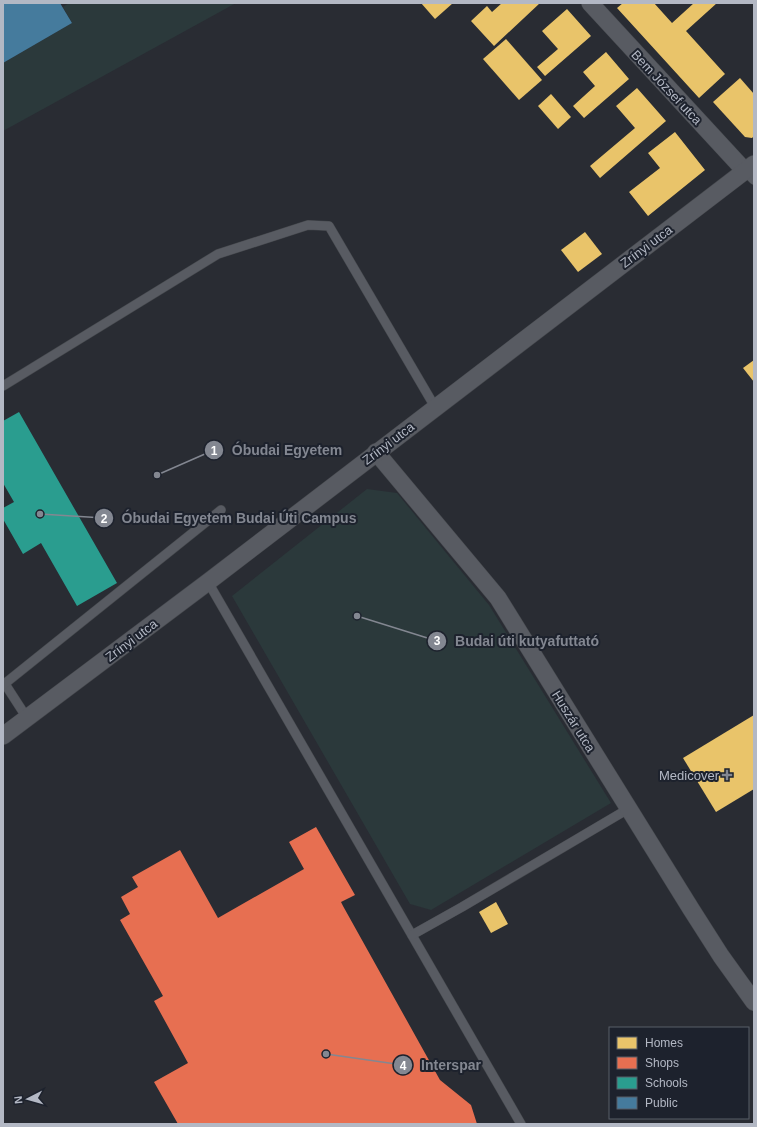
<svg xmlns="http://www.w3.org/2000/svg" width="757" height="1127" viewBox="0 0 757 1127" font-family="Helvetica,sans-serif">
  <rect width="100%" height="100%" fill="#292c33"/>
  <!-- green -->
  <g fill="#2b393b">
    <polygon points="69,3 236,3 3,131 3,63 72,23 63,7"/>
    <polygon points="367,489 397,493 489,605 611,803 431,910 410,904 232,596"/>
  </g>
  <!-- homes -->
  <g fill="#e9c46a">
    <polygon points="421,3 453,3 435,19"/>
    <polygon points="502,3 540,3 494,46 471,21 487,6 492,12"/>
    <polygon points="623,3 654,3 672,23 694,3 717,3 686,31 725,74 699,98 617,8"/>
    <polygon points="567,9 591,36 545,76 537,67 558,49 542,31"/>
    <polygon points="506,39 542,80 519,100 483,59"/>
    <polygon points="606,52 629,79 584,118 573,106 595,86 583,72"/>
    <polygon points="740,78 754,94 754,136 752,138 745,137 713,102"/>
    <polygon points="637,88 666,121 600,178 590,166 635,128 616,106"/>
    <polygon points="551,94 571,117 558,129 538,106"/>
    <polygon points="675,132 705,170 648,216 629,192 660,168 648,153"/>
    <polygon points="585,232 602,254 578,272 561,250"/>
    <polygon points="754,360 754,382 743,368"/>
    <polygon points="754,715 754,789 716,812 683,758"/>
    <polygon points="496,902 508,924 491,933 479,912"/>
  </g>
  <!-- shops -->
  <polygon fill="#e76f51" points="316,827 355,895 341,902 343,906 440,1080 471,1105 477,1124 178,1124 154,1082 188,1063 154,1001 163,996 120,920 130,914 121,897 138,887 132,877 180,850 218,918 304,869 289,842"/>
  <!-- schools -->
  <polygon fill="#2a9d8f" points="19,412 117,583 77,606 41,543 23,554 3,519 3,508 14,502 3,483 3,421"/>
  <!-- public -->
  <polygon fill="#457b9d" points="3,3 60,3 72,23 3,63"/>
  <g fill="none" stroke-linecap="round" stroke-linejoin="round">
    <defs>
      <g id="service">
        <polyline points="745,171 754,180"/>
        <polyline points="3,386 218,254 308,225 329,226 435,407"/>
        <polyline points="208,582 521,1124"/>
        <polyline points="5,684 27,718"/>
        <polyline points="3,685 221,510"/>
        <polyline points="412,935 462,907 628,809"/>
      </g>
      <g id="minor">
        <polyline points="590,3 745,171"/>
        <polyline points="376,452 498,598 691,909 721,956 754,1002"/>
        <polyline points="3,736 208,582 754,164"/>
      </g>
    </defs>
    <!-- service casing -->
    <use href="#service" stroke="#44474c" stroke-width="10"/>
    <!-- minor casing -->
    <use href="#minor" stroke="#44474c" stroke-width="18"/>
    <!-- service -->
    <use href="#service" stroke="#585b62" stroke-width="9"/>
    <!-- minor -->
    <use href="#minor" stroke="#585b62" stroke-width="17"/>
  </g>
  <!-- markers -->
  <path fill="#838791" stroke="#1d222d" stroke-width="1.5" d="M725 769h4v4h4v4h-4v4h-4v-4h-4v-4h4z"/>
  <g text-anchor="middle" stroke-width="4" stroke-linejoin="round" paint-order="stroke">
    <!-- street labels -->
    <g font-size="13" fill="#b3b8c4" stroke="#1d222d">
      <text transform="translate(667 87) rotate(47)" y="5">Bem József utca</text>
      <text transform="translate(646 246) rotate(-37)" y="5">Zrínyi utca</text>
      <text transform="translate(388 443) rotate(-37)" y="5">Zrínyi utca</text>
      <text transform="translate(131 640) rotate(-37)" y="5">Zrínyi utca</text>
      <text transform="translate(574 721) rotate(58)" y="5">Huszár utca</text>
    </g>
    <!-- poi labels -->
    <g font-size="13" fill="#b3b8c4" stroke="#1d222d" text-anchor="end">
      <text x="719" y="780">Medicover</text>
    </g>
  </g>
  <!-- callouts -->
  <path fill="none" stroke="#838791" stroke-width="1.5" d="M157 475L214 450M40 514L104 518M357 616L437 641M326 1054L403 1065"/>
  <g fill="#838791" stroke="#1d222d" stroke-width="1.5">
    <circle cx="157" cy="475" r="4"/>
    <circle cx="40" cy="514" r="4"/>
    <circle cx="357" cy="616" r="4"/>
    <circle cx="326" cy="1054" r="4"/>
    <circle cx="214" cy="450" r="10"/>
    <circle cx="104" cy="518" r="10"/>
    <circle cx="437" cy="641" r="10"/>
    <circle cx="403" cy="1065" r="10"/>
  </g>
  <g font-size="12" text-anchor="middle" font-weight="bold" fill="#fff">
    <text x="214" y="455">1</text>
    <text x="104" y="523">2</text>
    <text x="437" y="645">3</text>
    <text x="403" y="1070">4</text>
  </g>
  <g font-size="14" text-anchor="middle" font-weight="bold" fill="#838791" stroke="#1d222d" stroke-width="4" stroke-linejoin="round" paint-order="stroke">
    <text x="287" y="455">Óbudai Egyetem</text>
    <text x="239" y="523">Óbudai Egyetem Budai Úti Campus</text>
    <text x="527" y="646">Budai úti kutyafuttató</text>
    <text x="451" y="1070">Interspar</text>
  </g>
  <!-- border -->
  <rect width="757" height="1127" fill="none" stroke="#b3b8c4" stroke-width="8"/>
  <!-- legend -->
  <rect x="609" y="1027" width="140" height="92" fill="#1d222d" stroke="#595e69"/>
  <rect x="617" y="1037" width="20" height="12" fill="#e9c46a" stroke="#595e69"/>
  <text x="645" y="1047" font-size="12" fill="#b3b8c4">Homes</text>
  <rect x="617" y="1057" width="20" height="12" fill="#e76f51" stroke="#595e69"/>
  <text x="645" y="1067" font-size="12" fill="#b3b8c4">Shops</text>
  <rect x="617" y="1077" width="20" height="12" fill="#2a9d8f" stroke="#595e69"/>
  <text x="645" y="1087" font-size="12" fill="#b3b8c4">Schools</text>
  <rect x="617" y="1097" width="20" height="12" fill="#457b9d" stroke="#595e69"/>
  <text x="645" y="1107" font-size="12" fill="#b3b8c4">Public</text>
  <!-- north arrow -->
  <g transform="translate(28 1099) rotate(264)" stroke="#1d222d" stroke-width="3" paint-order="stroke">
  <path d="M0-3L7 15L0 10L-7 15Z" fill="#b3b8c4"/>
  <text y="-6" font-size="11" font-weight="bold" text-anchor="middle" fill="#b3b8c4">N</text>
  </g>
</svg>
